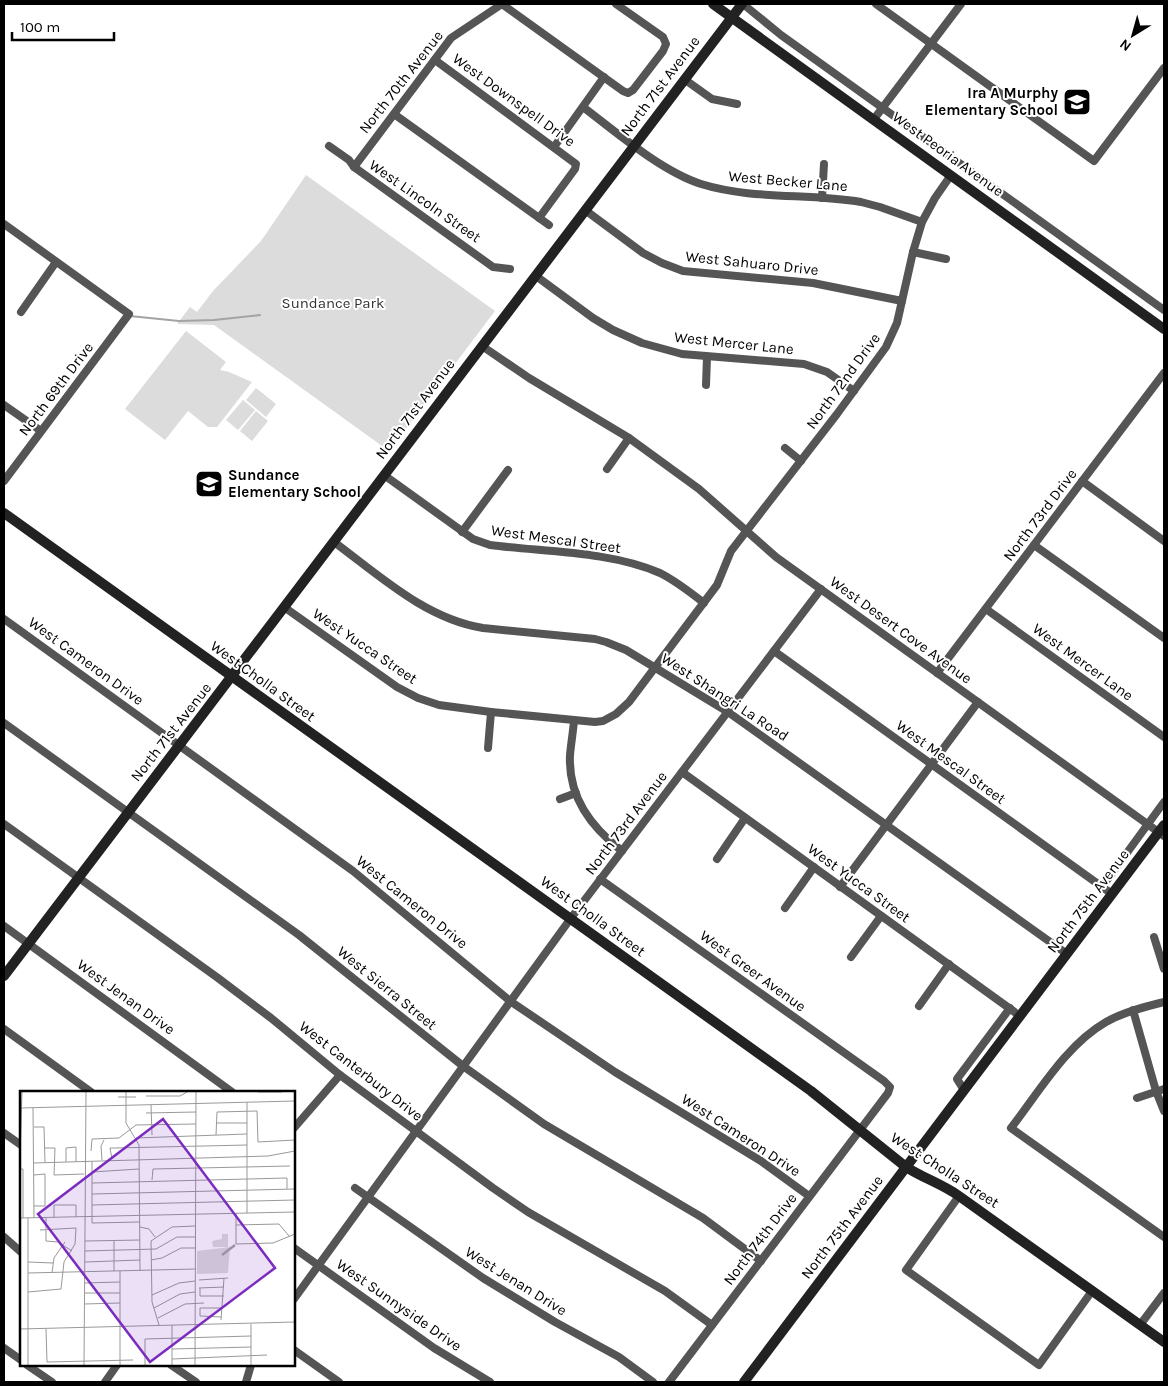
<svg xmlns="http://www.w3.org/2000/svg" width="1168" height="1386" viewBox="0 0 1168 1386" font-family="Karla,sans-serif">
  <rect width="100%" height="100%" fill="#fff"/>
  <!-- green -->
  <g fill="#dcdcdc">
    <polygon points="306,175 495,311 389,451 214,325 177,324 190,307 197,312 213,291 261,241"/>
    <polygon points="186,331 226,362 220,370 229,372 252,382 217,427 208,427 188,411 165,440 125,409"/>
    <polygon points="256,388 276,404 266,417 246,400"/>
    <polygon points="243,400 255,410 238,430 226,420"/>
    <polygon points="256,411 268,421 252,441 240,431"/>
  </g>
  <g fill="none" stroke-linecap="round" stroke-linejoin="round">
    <!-- stream -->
    <polyline stroke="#a3a3a3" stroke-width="2" points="130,316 179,321 214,320 260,315"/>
    <!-- street -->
    <g stroke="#555" stroke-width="8">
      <polyline points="502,4 623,91 628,93 633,90 663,51 666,44 663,37 616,4"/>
      <polyline points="743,4 781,35 1164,310"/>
      <polyline points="876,4 1094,161 1164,68"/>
      <polyline points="435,60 576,164 575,169 539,218"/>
      <polyline points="684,79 712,99 737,104"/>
      <path d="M583 107C616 132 661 171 701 184 753 200 808 193 861 202L880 207 922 222"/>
      <polyline points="394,114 549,225"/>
      <polyline points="874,119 961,4"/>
      <polyline points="329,146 349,160 354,167 493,267 510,269"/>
      <polyline points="554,147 604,77"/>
      <polyline points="354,167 451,38 502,4"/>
      <polyline points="822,198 824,164"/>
      <polyline points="585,210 643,253 662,263 683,271 813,283 902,301"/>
      <polyline points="4,224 129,314 4,481"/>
      <polyline points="913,252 946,259"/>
      <polyline points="536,276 593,318 613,330 642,343 682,354 804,364 827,372 854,391"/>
      <polyline points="21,312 56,262"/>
      <polyline points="482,346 529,378 629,438 699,489 776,557 1164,836"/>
      <polyline points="706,385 707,357"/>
      <polyline points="4,405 41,431"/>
      <polyline points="785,448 801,461"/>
      <polyline points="607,469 629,438"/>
      <path d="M384 475 473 539 490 545C544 552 610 551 660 573 676 581 690 592 704 603"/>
      <polyline points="1082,481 1164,541"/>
      <polyline points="462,532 508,470"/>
      <path d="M334 542C380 576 426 619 483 628L595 639 606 642 626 650 728 712 1067 954"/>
      <polyline points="1034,545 1164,638"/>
      <polyline points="284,607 397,687 418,698 439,705 491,712 595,722 603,721 616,714 629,702 717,585 731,551 837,414 886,347 897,323 913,252 922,222 935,198 951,175"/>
      <polyline points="986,609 1164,737"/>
      <polyline points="4,619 353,871 510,1001 615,1072 761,1161 809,1196"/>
      <polyline points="774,651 1112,894"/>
      <polyline points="937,673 1164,373"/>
      <path d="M574 721C573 732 571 744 570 755 568 797 591 827 622 851"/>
      <polyline points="4,723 299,935 463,1066 544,1124 703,1218 761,1261"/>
      <polyline points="488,748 491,712"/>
      <polyline points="682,772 1020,1016"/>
      <polyline points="560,799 576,793"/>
      <polyline points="4,824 218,978 271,1018 340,1075 493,1188 528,1212 665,1291 712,1325"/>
      <polyline points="717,859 745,818"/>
      <polyline points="600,879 884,1081 890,1087 888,1093 669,1382"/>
      <polyline points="840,887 978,702"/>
      <polyline points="1102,887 1164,802"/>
      <polyline points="785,908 814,867"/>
      <polyline points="4,926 232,1092"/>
      <polyline points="1154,937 1164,969"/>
      <polyline points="851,957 881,916"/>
      <path d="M1164 1002C1144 1007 1124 1012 1106 1022 1066 1045 1039 1092 1011 1128L1164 1237"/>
      <polyline points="919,1006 949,964"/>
      <polyline points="1133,1010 1156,1091 1164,1111"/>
      <polyline points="4,1029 91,1092"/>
      <polyline points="964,1090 957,1079 1010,1008"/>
      <polyline points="1137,1098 1164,1089"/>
      <polyline points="294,1128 340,1075"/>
      <polyline points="4,1133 21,1145"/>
      <polyline points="355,1188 483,1278 555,1322 619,1357 653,1382"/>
      <polyline points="959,1196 906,1270 1039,1365 1092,1291"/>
      <polyline points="4,1237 21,1252"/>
      <polyline points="294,1248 434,1348 490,1382"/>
      <polyline points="294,1299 571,918 821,589"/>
      <polyline points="1140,1325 1164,1293"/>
      <polyline points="4,1348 21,1360"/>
      <polyline points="294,1350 339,1382"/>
      <polyline points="27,1365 52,1382"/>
      <polyline points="171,1365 196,1382"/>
      <polyline points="105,1382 117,1365"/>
      <polyline points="246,1382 251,1365"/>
    </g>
    <!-- secondary -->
    <g stroke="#222" stroke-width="10">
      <polyline points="713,4 1164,329"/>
      <path d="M4 513 811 1091 906 1167C923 1178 942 1184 959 1196L1164 1342"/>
      <polyline points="4,976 742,4"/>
      <polyline points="744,1382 1164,825"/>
    </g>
  </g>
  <!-- icons -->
  <defs>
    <symbol id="school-square" viewBox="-11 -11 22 22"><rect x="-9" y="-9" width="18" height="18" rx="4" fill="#000" stroke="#fff"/><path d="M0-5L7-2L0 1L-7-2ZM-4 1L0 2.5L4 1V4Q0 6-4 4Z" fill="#fff"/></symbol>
  </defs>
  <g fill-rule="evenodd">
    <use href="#school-square" x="1061" y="86" width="32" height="32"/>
    <use href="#school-square" x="193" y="468" width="32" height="32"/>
  </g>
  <g text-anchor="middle" stroke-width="4" stroke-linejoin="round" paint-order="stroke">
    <!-- street labels -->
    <g font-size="15" fill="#000" stroke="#fff">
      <text transform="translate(401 82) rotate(-52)" y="5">North 70th Avenue</text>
      <text transform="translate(660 86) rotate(-53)" y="5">North 71st Avenue</text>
      <text transform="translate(514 100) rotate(36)" y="5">West Downspell Drive</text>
      <text transform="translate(948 154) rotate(36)" y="5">West Peoria Avenue</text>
      <text transform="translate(788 181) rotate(5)" y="5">West Becker Lane</text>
      <text transform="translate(425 201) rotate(35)" y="5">West Lincoln Street</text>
      <text transform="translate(752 263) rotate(6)" y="5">West Sahuaro Drive</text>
      <text transform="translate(734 343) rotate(6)" y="5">West Mercer Lane</text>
      <text transform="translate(843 381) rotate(-54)" y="5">North 72nd Drive</text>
      <text transform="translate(56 389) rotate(-53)" y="5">North 69th Drive</text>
      <text transform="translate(415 409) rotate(-53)" y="5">North 71st Avenue</text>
      <text transform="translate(1040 515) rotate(-53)" y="5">North 73rd Drive</text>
      <text transform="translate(556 539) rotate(8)" y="5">West Mescal Street</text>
      <text transform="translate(901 630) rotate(36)" y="5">West Desert Cove Avenue</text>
      <text transform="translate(365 646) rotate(34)" y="5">West Yucca Street</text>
      <text transform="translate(86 661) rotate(36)" y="5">West Cameron Drive</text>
      <text transform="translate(1083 662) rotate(36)" y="5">West Mercer Lane</text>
      <text transform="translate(263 681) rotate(36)" y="5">West Cholla Street</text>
      <text transform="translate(725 697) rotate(33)" y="5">West Shangri La Road</text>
      <text transform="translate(171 732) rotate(-52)" y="5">North 71st Avenue</text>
      <text transform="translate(951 762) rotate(36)" y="5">West Mescal Street</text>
      <text transform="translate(626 823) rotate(-53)" y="5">North 73rd Avenue</text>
      <text transform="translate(859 883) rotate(36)" y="5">West Yucca Street</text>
      <text transform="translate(1088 901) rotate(-53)" y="5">North 75th Avenue</text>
      <text transform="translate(412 902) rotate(39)" y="5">West Cameron Drive</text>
      <text transform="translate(593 916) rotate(36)" y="5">West Cholla Street</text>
      <text transform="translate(753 971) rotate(36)" y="5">West Greer Avenue</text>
      <text transform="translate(387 988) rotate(39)" y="5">West Sierra Street</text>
      <text transform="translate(126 997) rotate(36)" y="5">West Jenan Drive</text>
      <text transform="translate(361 1071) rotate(38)" y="5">West Canterbury Drive</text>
      <text transform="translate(741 1135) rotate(33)" y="5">West Cameron Drive</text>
      <text transform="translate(945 1170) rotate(33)" y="5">West Cholla Street</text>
      <text transform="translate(842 1227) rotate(-53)" y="5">North 75th Avenue</text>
      <text transform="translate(760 1239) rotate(-53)" y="5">North 74th Drive</text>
      <text transform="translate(516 1281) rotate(32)" y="5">West Jenan Drive</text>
      <text transform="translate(399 1305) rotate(35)" y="5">West Sunnyside Drive</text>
    </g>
    <!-- poi labels -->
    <g font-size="15" font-weight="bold" fill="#000" stroke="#fff" text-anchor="end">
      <text x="1058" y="98">Ira A Murphy<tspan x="1058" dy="17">Elementary School</tspan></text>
      <text x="228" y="480" text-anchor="start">Sundance<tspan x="228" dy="17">Elementary School</tspan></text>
    </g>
    <!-- park labels -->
    <g font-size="15" fill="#333" stroke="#fff">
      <text x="333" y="308">Sundance Park</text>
    </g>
  </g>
  <!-- overview -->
  <g transform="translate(20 1091)">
    <rect width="275" height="275" fill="#fff"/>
    <path d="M202 143H208V156H193L192 150 202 148ZM210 156 208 182 177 183V160Z" fill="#dcdcdc"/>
    <path fill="none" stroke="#a3a3a3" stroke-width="2.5" d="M202 164 215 154"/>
    <path fill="none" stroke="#999" stroke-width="1" d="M106 1V32L119 54 120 180M238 1H262M126 5H160L167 1M98 6H116M131 14 132 44M0 17 275 10M13 17 14 127M126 22 176 21M196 32H227M14 36H24L25 72M196 44 197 21 237 20 238 51 275 49M116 47 227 43M24 57H35L34 84 64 83M71 60 72 48 99 47 116 34 176 33M0 66 2 1M92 68 90 57H94L227 54M82 69 81 55 84 49M72 70V132L120 131M46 71V57L56 56V71M14 72 248 65 275 60M0 78H3V127M72 81 119 78M14 84 25 83V115H14M132 89 133 78 270 75M72 92 267 87V98M72 103 275 98M72 114 275 109M216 122V153L253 152 275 143M227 122V11M0 127 275 121M8 127V274M26 127V150L38 151 52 160M34 127V114H56V126M216 134 259 133 269 145M120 136 129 138 135 146M65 150 120 149M94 150V180M65 160 136 158 157 146H175M131 169 142 167 161 157H176M8 171 33 172M65 171 120 169M8 182 176 178M32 182 34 167 45 151M179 189 208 187M64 192 100 191M179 197 204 196M180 197V205H204M8 201 41 198 44 171 55 153 56 137 20 139M64 202H100M132 204 159 192 175 190M64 213 100 212M134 217 160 203 175 201M201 217H180V225L201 226M138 227 165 213 184 212M201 229 204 187M139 234 132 211 131 150 152 136 175 135M152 234V274M0 238 275 231M26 238 27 271 113 269M152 258 231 256M152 268 247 264M64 274 66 1M100 274V180M125 274V248L231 245M175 274 176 1M231 274V233"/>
    <path fill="#7b2cbf" fill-opacity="0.15" stroke="#7b2cbf" stroke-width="2.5" d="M143 28 255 177 130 271 18 123Z"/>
    <rect width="275" height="275" fill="none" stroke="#000" stroke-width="2.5"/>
  </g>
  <!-- border -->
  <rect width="1168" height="1386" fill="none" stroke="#000000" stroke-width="10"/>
  <!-- north arrow -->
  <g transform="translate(1133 35) rotate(217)" stroke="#ffffff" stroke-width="4" paint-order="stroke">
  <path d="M0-4L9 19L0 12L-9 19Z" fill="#000000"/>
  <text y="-8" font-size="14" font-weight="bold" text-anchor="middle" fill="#000000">N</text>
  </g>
  <!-- scale -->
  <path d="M12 32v8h102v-8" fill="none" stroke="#000000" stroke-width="2.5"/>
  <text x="20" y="32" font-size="15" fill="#000000" stroke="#ffffff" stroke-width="4" paint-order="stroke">100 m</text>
</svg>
